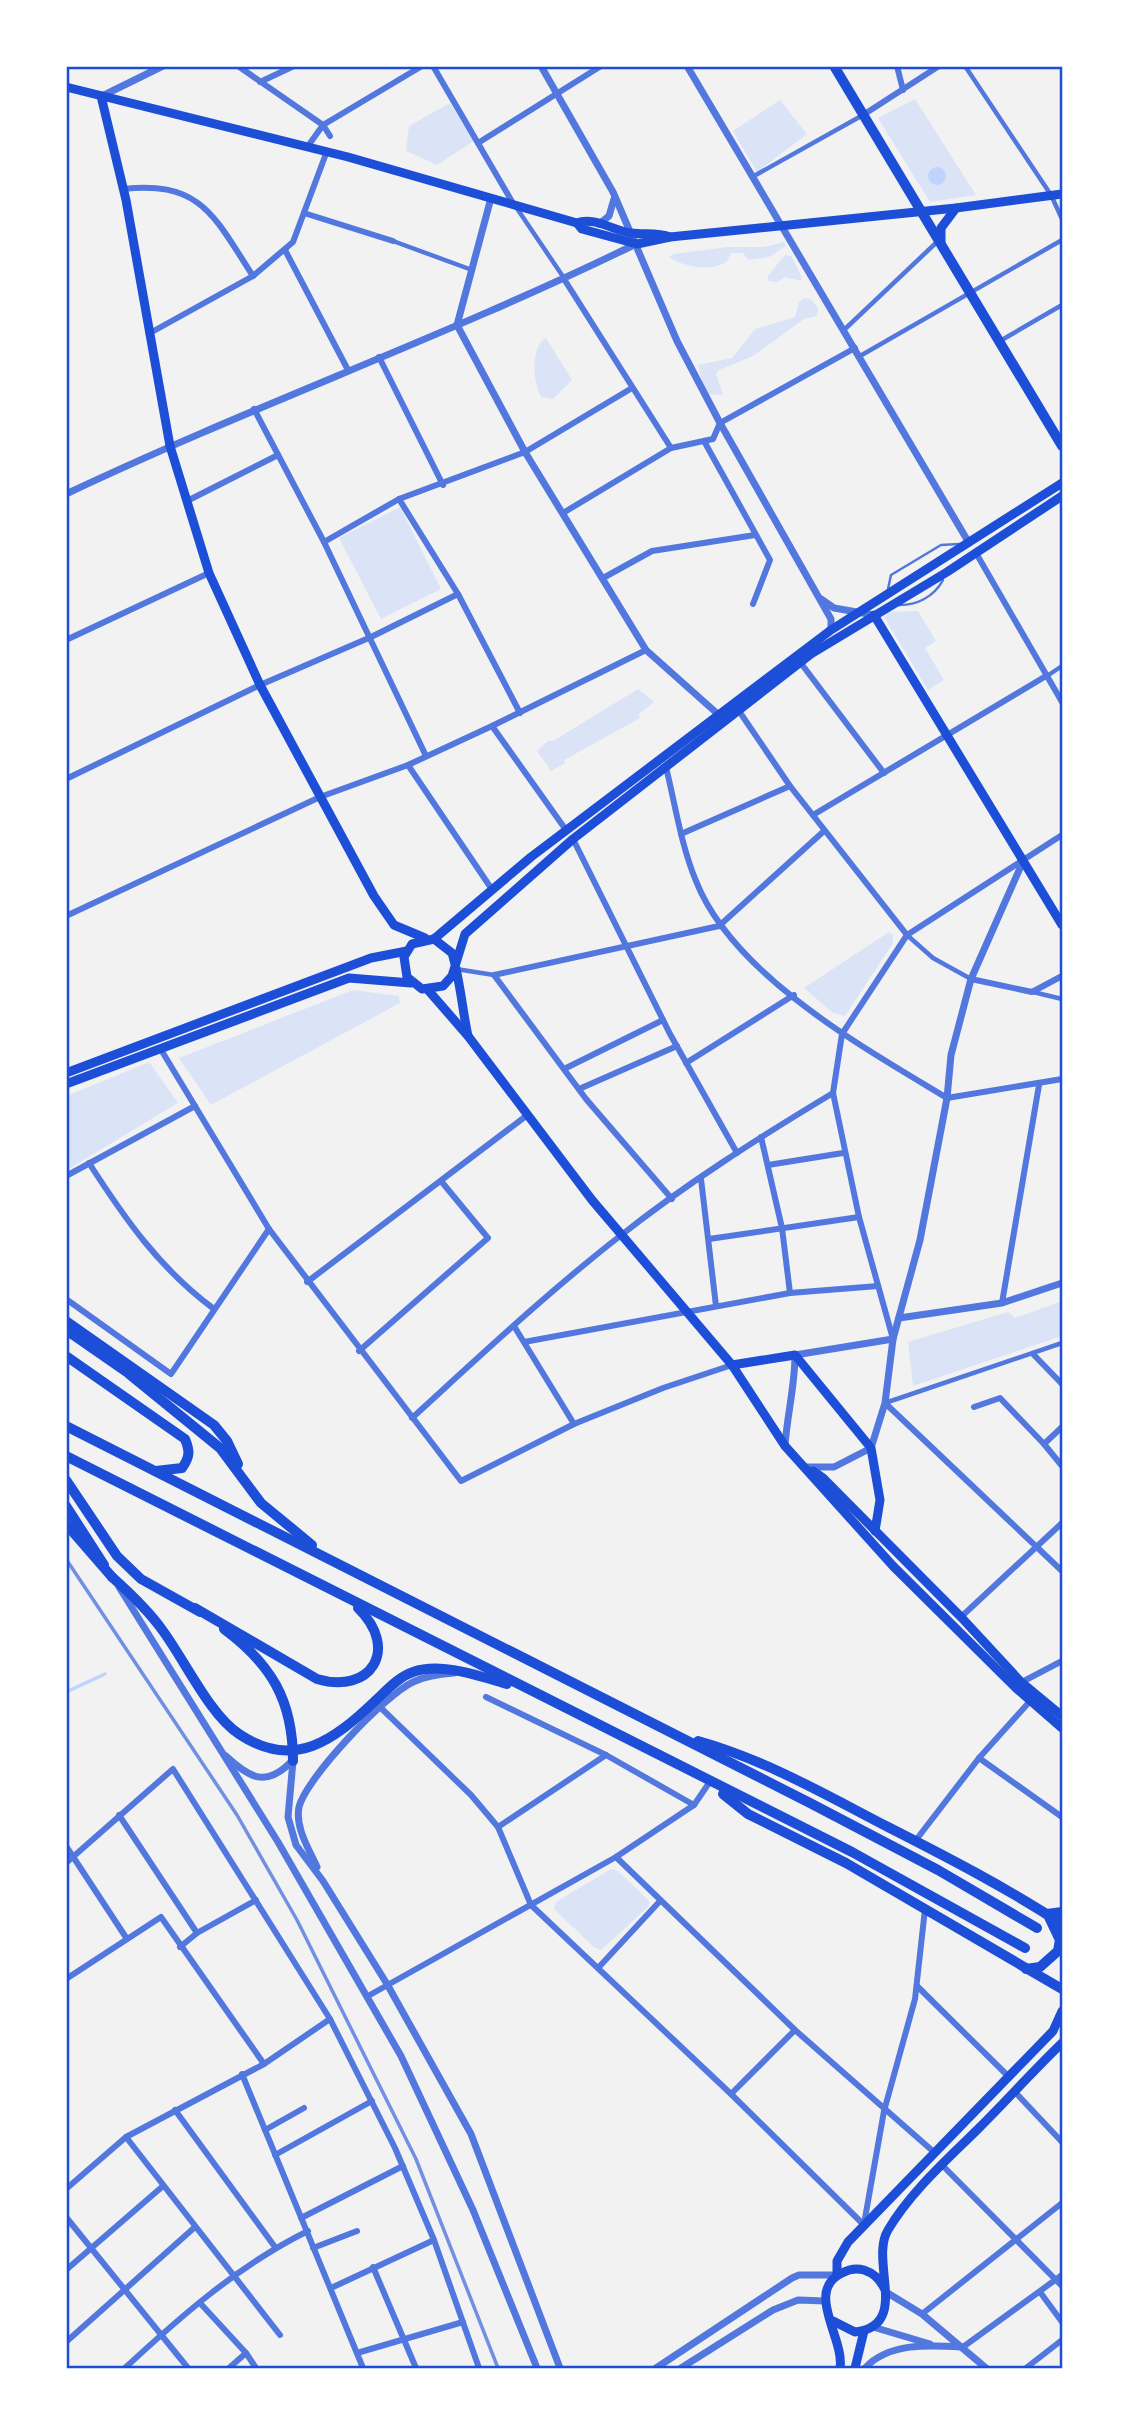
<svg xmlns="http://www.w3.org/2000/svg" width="1129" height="2435" viewBox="0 0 1129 2435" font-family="Figtree,sans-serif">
  <rect width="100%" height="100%" fill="#f2f2f2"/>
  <!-- green -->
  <g fill="#dbe4f7">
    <polygon points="915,99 976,195 930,202 878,118"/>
    <polygon points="780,100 807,134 757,172 733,131"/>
    <polygon points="450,103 474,141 437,165 406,151 409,126"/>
    <path d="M784 242 786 246 769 257 749 260 743 253H731L727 261C712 273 684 267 669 257L673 254 728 247H764Z"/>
    <polygon points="785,255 791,256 802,277 801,281 785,277 777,282 769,281 767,277"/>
    <polygon points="804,298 811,299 818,308 817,316 804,319 753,356 719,370 716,374 723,395 709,394 703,386 698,365 732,358 755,329 795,317 799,302"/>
    <path d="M546 338 572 380 553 399 541 397C533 383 530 346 546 338Z"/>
    <polygon points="400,507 441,589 381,619 339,538"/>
    <polygon points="918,611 936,641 925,648 944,680 928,690 884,617 890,612"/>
    <polygon points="638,689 654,702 639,714 640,718 564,760 565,763 551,771 537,751 548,741 553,741"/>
    <polygon points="889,932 893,935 893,943 845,1016 833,1013 804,988"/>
    <polygon points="353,990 399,996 400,1003 211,1105 179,1058"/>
    <polygon points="149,1062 178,1103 67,1170 67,1096"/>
    <polygon points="1062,1301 1062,1336 913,1386 908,1342 1008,1312 1015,1318"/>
    <polygon points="611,1869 618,1871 649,1901 649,1906 601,1950 594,1947 554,1909 556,1902"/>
  </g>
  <!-- water -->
  <circle fill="#bfd3fe" cx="937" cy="176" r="9"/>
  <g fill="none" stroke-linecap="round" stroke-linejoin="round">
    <!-- stream -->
    <polyline stroke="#bfd3fe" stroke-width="3.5" points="66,1692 105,1674"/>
    <!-- service -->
    <g stroke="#5277de" stroke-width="2.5">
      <polyline points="888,589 891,575 941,545 959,544"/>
      <path d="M897 605C916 606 934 597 943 580"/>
    </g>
    <!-- pedestrian -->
    <g stroke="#5277de" stroke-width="4.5">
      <polyline points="965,66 1051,195 1062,219"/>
      <polyline points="754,176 863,115"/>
      <polyline points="516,207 564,278"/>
      <polyline points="393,241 472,270"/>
      <polyline points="845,329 938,241"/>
      <polyline points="1000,341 1062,305"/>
      <polyline points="860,356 1062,240"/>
      <polyline points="1047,676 1062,666"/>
      <polyline points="907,935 933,958 971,979"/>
      <polyline points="456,969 494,975"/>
      <polyline points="1033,992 1062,999"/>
      <polyline points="885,1403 1062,1343"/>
    </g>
    <!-- minor -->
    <g stroke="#5277de" stroke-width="6">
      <polyline points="238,66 323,125 330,136"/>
      <polyline points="433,66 514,205"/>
      <polyline points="897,66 903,90"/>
      <polyline points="260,82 294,66"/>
      <polyline points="863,115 939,66"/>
      <polyline points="478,143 601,66"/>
      <polyline points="308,146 323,125 422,66"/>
      <path d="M123 189C202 180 215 218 253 276"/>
      <polyline points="304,213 393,241"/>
      <polyline points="285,250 348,370"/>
      <polyline points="564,279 671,448"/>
      <polyline points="150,333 253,276 293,242 327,151"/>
      <polyline points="379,357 443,485"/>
      <polyline points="254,409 324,542 426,756"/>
      <polyline points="704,441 770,560 753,604"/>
      <polyline points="399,499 458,594 520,713"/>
      <polyline points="187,501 278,455"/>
      <polyline points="563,513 671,448 713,439 720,423 855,348"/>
      <polyline points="324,542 399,499 525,452 632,388"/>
      <polyline points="976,553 1062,702"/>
      <polyline points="603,578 652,551 755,535"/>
      <polyline points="66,640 209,573"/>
      <polyline points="800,662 884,773"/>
      <polyline points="739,711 790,786 907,935"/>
      <polyline points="492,726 566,830"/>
      <polyline points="408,765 491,888"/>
      <path d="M666 767C675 804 681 845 696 881 733 975 864 1048 947 1098L1062 1079"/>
      <polyline points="66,779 260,685 371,637 458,594"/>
      <polyline points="813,815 1046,676"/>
      <polyline points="681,834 790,786"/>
      <polyline points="573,839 670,1034 737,1153"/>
      <polyline points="66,916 320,797 408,765 492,726 646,650"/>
      <polyline points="719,926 824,831"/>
      <polyline points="971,979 1032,992 1062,976"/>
      <polyline points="160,1048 269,1229 461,1481 574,1424 663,1388 732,1365"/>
      <polyline points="686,1063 794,995"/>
      <polyline points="564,1069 663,1020"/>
      <polyline points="579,1089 677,1046"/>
      <polyline points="761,1137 782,1228 790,1293"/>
      <path d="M89 1163C125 1219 160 1269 214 1309"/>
      <polyline points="768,1165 843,1153"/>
      <polyline points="66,1176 195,1106"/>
      <polyline points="701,1179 716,1306"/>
      <polyline points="672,1199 586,1099 494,975 719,926"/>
      <polyline points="709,1239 859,1217"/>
      <polyline points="307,1282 526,1116"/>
      <polyline points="66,1299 171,1374 269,1229"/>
      <polyline points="1002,1303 1039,1085"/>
      <polyline points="514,1326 574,1424"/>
      <polyline points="893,1339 859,1217 833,1093 842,1034 907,935 1062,835"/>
      <polyline points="524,1342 790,1293 878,1286"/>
      <polyline points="359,1351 488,1238 441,1181"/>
      <polyline points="1033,1354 1062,1384"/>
      <polyline points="885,1403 1062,1571"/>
      <polyline points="974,1407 1000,1398 1044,1444 1062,1427"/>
      <path d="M412 1418C480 1356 548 1292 620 1236 687 1183 760 1137 833 1093"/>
      <polyline points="1044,1444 1062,1466"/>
      <polyline points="961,1617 1062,1523"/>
      <polyline points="1020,1683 1062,1661"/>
      <polyline points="486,1697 606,1755 694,1805"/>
      <polyline points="381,1708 471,1795 498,1827 531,1905 731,2094 864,2225"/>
      <polyline points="979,1758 1062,1817"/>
      <polyline points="119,1815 197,1933"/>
      <polyline points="498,1827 606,1755"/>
      <polyline points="916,1840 979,1758 1032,1699"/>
      <polyline points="66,1846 127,1939"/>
      <polyline points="616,1857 795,2030 935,2153"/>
      <polyline points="66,1863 173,1769 330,2019 395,2148 434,2240 479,2368"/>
      <polyline points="180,1947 197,1933 256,1900"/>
      <polyline points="599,1967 660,1901"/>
      <polyline points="66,1979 161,1917 264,2064"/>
      <polyline points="917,1986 1009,2077"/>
      <polyline points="368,1996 616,1857 694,1805 709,1783"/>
      <polyline points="242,2074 363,2368"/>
      <polyline points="1015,2092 1062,2142"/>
      <polyline points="731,2094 795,2030"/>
      <polyline points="175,2110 275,2247"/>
      <polyline points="265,2130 304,2108"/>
      <polyline points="126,2137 280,2335"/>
      <polyline points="275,2155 372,2101"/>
      <polyline points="942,2165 1062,2286"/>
      <polyline points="66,2189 126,2137 264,2064 330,2019"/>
      <polyline points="66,2217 188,2368"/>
      <polyline points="301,2218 403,2166"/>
      <polyline points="864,2224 884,2111 915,1999 925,1909"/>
      <polyline points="313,2248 357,2231"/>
      <polyline points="373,2267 416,2368"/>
      <polyline points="66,2270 163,2186"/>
      <polyline points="331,2288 434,2240"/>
      <polyline points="1040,2292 1062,2322"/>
      <polyline points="200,2303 246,2353 256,2368"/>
      <polyline points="922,2314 1062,2203"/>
      <polyline points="66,2342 195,2227"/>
      <polyline points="963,2347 1062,2275"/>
      <polyline points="357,2353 463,2322"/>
      <path d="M125 2368C181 2316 239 2265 308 2231"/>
      <polyline points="229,2368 246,2353"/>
      <polyline points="1026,2368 1062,2340"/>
    </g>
    <!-- tertiary -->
    <g stroke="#5277de" stroke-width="7">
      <polyline points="541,66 613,192 677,341 720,423 831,619 831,630"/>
      <polyline points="687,66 969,543"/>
      <polyline points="102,96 163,66"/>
      <polyline points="599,224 609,216 614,199"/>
      <polyline points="457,325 525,452 646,650 720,716"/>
      <polyline points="457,325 491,198"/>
      <path d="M66 494C254 405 450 335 636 244"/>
      <polyline points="821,599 834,608 874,615"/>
      <polyline points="899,1318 1002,1303 1062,1283"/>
      <path d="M785 1446C787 1415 795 1386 795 1355L893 1339"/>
      <polyline points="807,1467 834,1467 871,1448 885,1403 893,1339 920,1240 947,1098 951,1055 971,979 1024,859"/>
      <polyline points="119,1587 278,1842 401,2056 473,2210 537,2368"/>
      <path d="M226 1756C250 1778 266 1788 292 1761"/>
      <polyline points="293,1761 288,1817 296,1845 323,1881 387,1984 471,2134 560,2368"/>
      <path d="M317 1867C309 1849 295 1828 299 1807 306 1778 385 1695 413 1682 425 1676 441 1674 454 1673"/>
      <polyline points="886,2292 922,2314 986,2368"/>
      <polyline points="873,2327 930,2344"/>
      <polyline points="656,2368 792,2278 799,2275 837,2275"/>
      <polyline points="681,2368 773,2310 798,2300 825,2301"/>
      <path d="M865 2368C889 2342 930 2345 963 2347"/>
    </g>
    <!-- secondary -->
    <g stroke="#1d4ed8" stroke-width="9">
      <polyline points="66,87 348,157 577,223 582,229 637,244 670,237 956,208 1062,194"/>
      <polyline points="101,96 126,200 170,446 209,573 260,685 374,896 394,925 425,938"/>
      <path d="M577 223C594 216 614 231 631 233 645 235 657 232 670 237"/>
      <polyline points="941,243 941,228 956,208"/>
      <polyline points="874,615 1062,925"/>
      <polyline points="434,939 531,857 831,630 1062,483"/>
      <polyline points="428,990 468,1036 592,1200 732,1365 785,1446 893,1566 1016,1688 1062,1728"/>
      <path d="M468 1036C462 1008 460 979 452 953L434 939 412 944 404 957 407 977 422 989 443 986 452 976 465 934 573 839 811 654 947 572 1062 496"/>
      <polyline points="66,1073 371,958 407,951"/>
      <polyline points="66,1084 349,978 411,983"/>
      <polyline points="732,1365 795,1355 871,1448 880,1500 875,1531"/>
      <polyline points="813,1471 823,1478 961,1617 1021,1682 1062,1716"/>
      <polyline points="837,2275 837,2261 848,2242 1053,2031 1062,2011"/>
      <path d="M833 2321 855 2332C911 2326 869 2261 888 2230 911 2191 949 2158 980 2127 1008 2099 1034 2070 1062 2043"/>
      <path d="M840 2368C845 2339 804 2291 842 2273 849 2269 857 2268 864 2270 873 2273 880 2279 884 2288"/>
      <polyline points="855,2368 864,2331"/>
    </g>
    <!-- primary -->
    <g stroke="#1d4ed8" stroke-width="10">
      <polyline points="834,66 1062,446"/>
      <polyline points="66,1480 117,1556 141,1579 200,1612"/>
      <polyline points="66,1524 112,1577"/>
      <path d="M224 1629C271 1664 293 1700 293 1761"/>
      <polyline points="1047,1914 1062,1912"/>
    </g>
    <!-- trunk -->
    <g stroke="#1d4ed8" stroke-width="10">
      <polyline points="66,1321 214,1425 227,1441 238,1464"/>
      <polyline points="66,1330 128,1373 220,1448 261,1503 312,1545"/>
      <path d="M66 1356 185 1439C190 1451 190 1457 182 1468L156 1471"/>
      <polyline points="66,1426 810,1803 938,1870 1037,1928"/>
      <polyline points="66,1456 852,1852 1025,1948"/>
      <polyline points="66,1506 104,1565"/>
      <path d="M112 1577C131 1594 149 1611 163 1631 185 1661 210 1715 239 1734 294 1771 334 1740 375 1701 386 1691 398 1677 413 1672 441 1662 479 1676 507 1684"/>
      <path d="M195 1608 317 1679C371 1695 400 1649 358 1608"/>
      <path d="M698 1741C766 1760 826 1795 888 1827 947 1857 1007 1888 1062 1924"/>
      <polyline points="723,1794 748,1814 846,1863 1062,1989"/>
      <polyline points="1026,1969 1040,1967 1058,1951 1060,1940 1049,1917"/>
    </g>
    <!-- rail -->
    <polyline stroke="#7290e2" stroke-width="3.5" points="66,1559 237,1815 297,1920 416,2159 498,2368"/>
  </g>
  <!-- border -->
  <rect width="1129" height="2435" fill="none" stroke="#ffffff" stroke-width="136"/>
  <rect x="68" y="68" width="993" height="2299" fill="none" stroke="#1d4ed8" stroke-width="2.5"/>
</svg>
